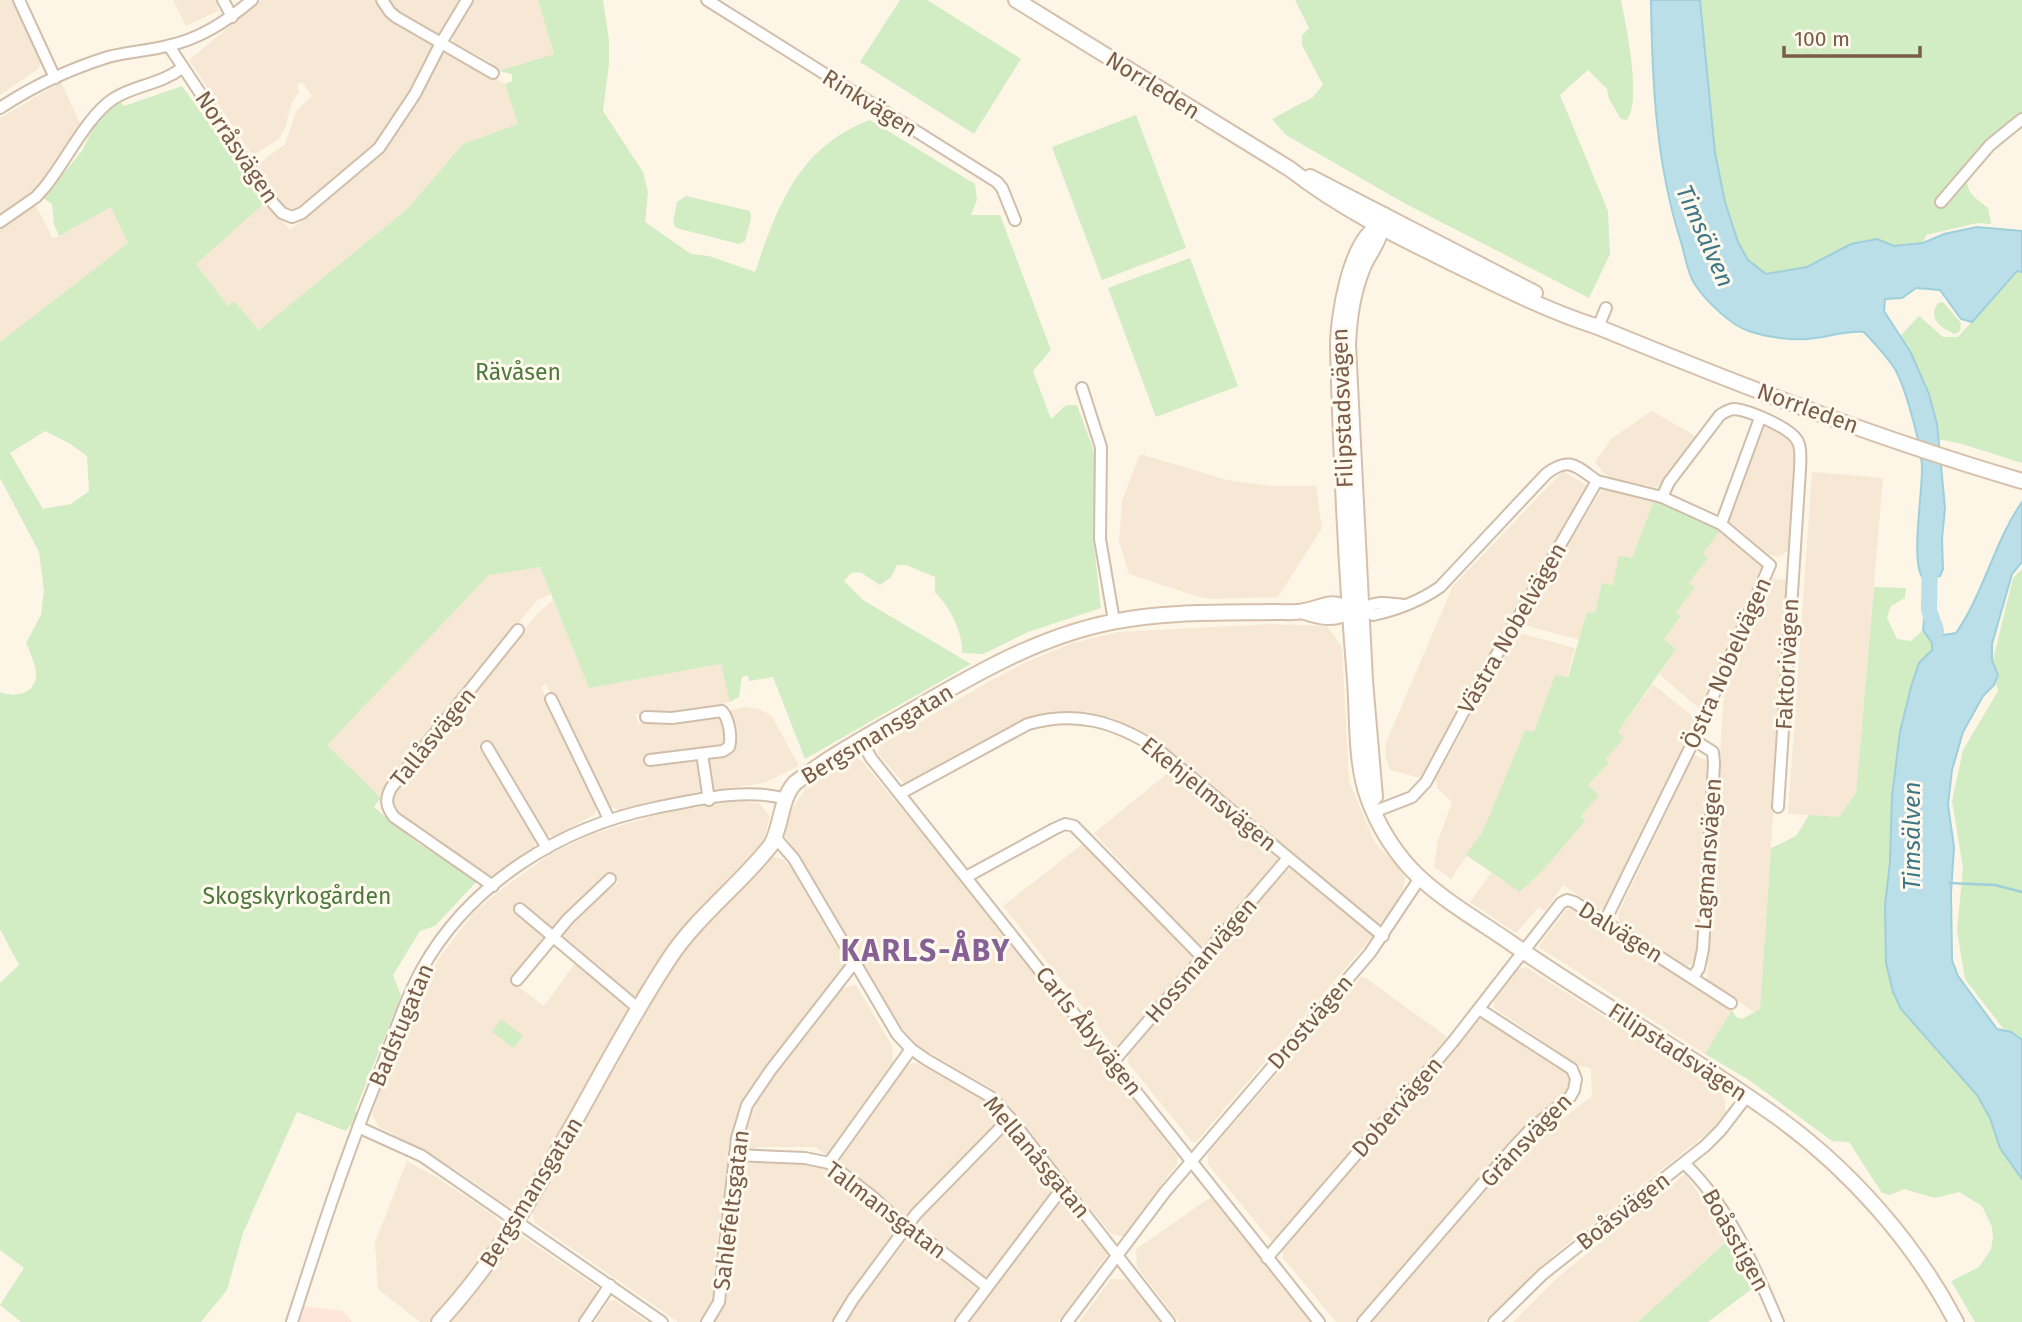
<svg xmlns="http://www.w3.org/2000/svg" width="2022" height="1322" viewBox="0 0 2022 1322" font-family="'Fira Sans',sans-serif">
  <rect width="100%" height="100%" fill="#fdf6e7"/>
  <!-- residential -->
  <g fill="#f6e8d5">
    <polygon points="0,0 12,0 41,63 38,69 0,95"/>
    <polygon points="173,0 217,0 218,11 186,26"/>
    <polygon points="261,0 379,0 387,16 430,41 433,49 414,86 377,145 303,207 296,210 283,206 257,165 285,144 297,110 312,96 302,82 297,84 299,92 291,104 285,128 279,139 256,154 250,152 189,60"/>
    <polygon points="389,0 462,0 441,34 434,35 392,6"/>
    <polygon points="474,0 538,0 554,54 499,71 487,60 455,43 452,37"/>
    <polygon points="442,51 505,84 519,124 463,144 407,209 259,330 234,302 228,306 196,264 266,202 290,230 344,187 386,148"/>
    <polygon points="61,82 82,128 59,164 34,193 0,218 0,118"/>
    <polygon points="34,202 53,239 111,207 128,243 0,342 0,225"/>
    <polygon points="1652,411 1697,437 1660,488 1613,479 1604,474 1595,462 1612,438"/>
    <polygon points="1767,420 1792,438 1797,456 1791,549 1778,557 1768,554 1729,521"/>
    <polygon points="1140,454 1227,480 1271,486 1316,486 1322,528 1278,597 1212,599 1199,597 1129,574 1119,541 1122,501"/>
    <polygon points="1563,471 1588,486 1424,779 1390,770 1386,758 1385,745 1453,586"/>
    <polygon points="1812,472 1883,478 1856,793 1839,817 1788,814"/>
    <polygon points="1602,489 1654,500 1632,558 1613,585 1602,583 1595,613 1587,612 1580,640 1520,624"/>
    <polygon points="1720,531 1764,568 1703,712 1659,674 1676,649 1664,639 1681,617 1676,612 1694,588 1689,583 1708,558 1703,553"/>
    <polygon points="540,567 551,594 536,601 381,798 326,745 489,575"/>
    <polygon points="1772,578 1789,581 1760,1009 1754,1012 1707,980 1724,691"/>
    <polygon points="553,600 589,688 722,664 730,702 686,712 663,715 635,714 638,723 681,719 721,712 726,742 724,746 697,759 700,761 704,788 702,791 619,810 605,805 546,684 541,687 598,805 595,814 554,837 543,833 485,742 478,746 536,838 534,848 494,878 426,838 395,815 391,804 393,794 416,764 537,614"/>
    <polygon points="1272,624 1327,626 1342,647 1349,781 1375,843 1402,871 1405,878 1403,890 1383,922 1378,923 1373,919 1177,757 1146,734 1110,717 1052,714 906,785 878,754 879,746 988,682 1026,662 1073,643 1117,632"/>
    <polygon points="1516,632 1575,648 1567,677 1555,675 1534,733 1525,731 1483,831 1451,879 1434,867 1438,841 1452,802 1437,788 1436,779"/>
    <polygon points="1653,684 1698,721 1607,907 1603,910 1597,908 1563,885 1545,911 1539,907 1516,933 1470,902 1491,873 1521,892 1585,820 1581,816 1588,785 1609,763 1606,760 1618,732"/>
    <polygon points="746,707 759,709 771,715 799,766 764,783 713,790 711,785 707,757 728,753 728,714 731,710"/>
    <polygon points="1694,755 1710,762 1695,963 1686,966 1620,924 1618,914"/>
    <polygon points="855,757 862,761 1021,952 1178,1157 1177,1164 1123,1236 1111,1234 996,1091 915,1044 893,1017 785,835 787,817 805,789 815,780"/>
    <polygon points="1174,768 1278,855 1278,864 1208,945 1200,946 1094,833"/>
    <polygon points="738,801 759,803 770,817 762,845 673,941 639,996 632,998 559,936 584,908 619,882 613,875 582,899 511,981 544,1006 576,962 629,1005 629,1014 520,1204 509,1207 458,1171 378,1126 372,1113 409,1013 438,960 474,912 503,888 549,855 587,836 662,813"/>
    <polygon points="1085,842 1193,955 1193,962 1120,1048 1114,1047 1003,906"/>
    <polygon points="772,856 784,860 791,868 845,960 843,968 750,1092 737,1119 714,1303 701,1322 678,1322 535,1223 532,1211 683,949"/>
    <polygon points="1292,868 1374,935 1196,1142 1192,1142 1129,1064 1127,1054 1286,871"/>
    <polygon points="1575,908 1732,1010 1705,1054 1540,948 1539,945 1566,910"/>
    <polygon points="1526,967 1717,1089 1725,1099 1726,1113 1719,1124 1554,1255 1484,1322 1372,1322 1519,1152 1592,1096 1591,1068 1579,1066 1494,1008 1494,1001 1518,969"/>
    <polygon points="1361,977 1366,978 1450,1039 1273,1243 1208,1164 1208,1153"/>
    <polygon points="856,985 892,1046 894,1068 838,1146 826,1155 816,1147 758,1147 746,1152 742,1148 748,1125 756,1104 769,1084 842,988"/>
    <polygon points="1482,1017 1567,1070 1570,1075 1570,1087 1560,1099 1534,1118 1355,1322 1336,1322 1283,1258 1283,1248"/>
    <polygon points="917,1063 994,1106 1001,1117 998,1123 913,1214 903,1216 841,1165 840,1157 908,1064"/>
    <polygon points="1009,1130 1015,1132 1054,1183 1054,1190 989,1277 982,1276 923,1226 921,1219"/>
    <polygon points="407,1161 438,1178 493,1215 502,1225 499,1238 429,1322 420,1322 378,1289 375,1243"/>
    <polygon points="750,1161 817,1165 844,1180 897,1224 897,1232 833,1322 714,1322 726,1301 741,1169"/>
    <polygon points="1685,1174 1728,1236 1726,1242 1638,1322 1513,1322 1558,1277"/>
    <polygon points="1211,1197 1313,1322 1179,1322 1137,1267 1136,1249"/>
    <polygon points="1064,1202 1069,1204 1108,1254 1058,1322 966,1322 1056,1205"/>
    <polygon points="516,1235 520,1235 597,1287 598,1294 580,1322 451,1322 475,1294"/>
    <polygon points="915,1236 980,1291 955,1322 847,1322 859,1302 909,1237"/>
    <polygon points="1111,1279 1126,1279 1161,1322 1079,1322"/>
    <polygon points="615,1300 647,1322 595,1322 609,1301"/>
  </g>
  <!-- commercial -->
  <polygon fill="#fee7da" points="304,1306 343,1311 352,1322 299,1322"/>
  <!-- green -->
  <g fill="#d2ecc4" fill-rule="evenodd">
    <path d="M538 0H603L609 40V64L603 111 643 172 648 192 645 222 691 254 709 256 755 272C778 206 798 147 870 120L975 184 977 200 971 215H1000L1051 350 1033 371 1051 419 1066 405H1077L1095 454 1093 537 1101 608 1028 632 983 654 962 653C963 631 950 608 935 592V577L906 565H897L891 577 880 585 860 572 851 573 844 581 863 600 971 664 805 759 773 677 750 681 747 675 742 677 739 697 730 702 721 664 589 688 540 567 489 575 327 745 381 798 374 807 416 842 478 880 435 926 420 931 393 975 401 996 355 1111 358 1114 346 1131 297 1112 243 1233 227 1290 201 1322H21L0 1305 24 1268 0 1250V983L19 965 0 929V692C17 699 38 693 36 671 34 661 30 652 26 643L41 615 44 591 39 552 0 478V342L128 243 111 207 59 236 54 224 52 204 43 198 82 151 98 118 119 100 124 106 182 86 266 202 196 264 228 306 234 301 259 330 407 209 463 144 518 124 505 84 512 81V74L499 71 554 54ZM45 431 69 443 87 456 89 491 71 504 43 509 10 453Z"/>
    <polygon points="900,0 927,0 1021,59 974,134 860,62"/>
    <path d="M1295 0H1621C1626 25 1642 101 1627 120L1621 119 1609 99 1607 89 1588 70 1560 95 1608 211 1610 254 1589 298 1404 203 1286 135 1272 119 1313 97 1323 85 1302 45V35L1309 28Z"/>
    <path d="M1700 0H2022V113L1982 146 1965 165C1968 172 1966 179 1968 187 1970 196 1981 202 1988 208L1991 224 1977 223 1926 235 1923 243 1894 246 1877 239 1851 244 1807 267 1766 274 1748 260 1738 241 1725 202 1715 153Z"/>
    <polygon points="1136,115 1186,248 1102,280 1052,147"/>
    <polygon points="686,196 750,211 751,218 745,241 739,244 676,228 673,222 677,202"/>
    <polygon points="1190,258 1238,386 1156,417 1108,288"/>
    <path d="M2017 271 2022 272V463L1962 444 1938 439C1936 404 1919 366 1900 336L1919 316 1943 337H1958Z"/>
    <path d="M1943 302 1961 323 1960 331 1955 334C1941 328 1927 319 1938 303Z"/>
    <polygon points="1654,500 1691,515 1720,531 1703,553 1708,558 1689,583 1695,588 1676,612 1681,616 1664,639 1676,649 1618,732 1624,738 1606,759 1609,763 1588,785 1599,795 1581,816 1585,821 1543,870 1520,892 1466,855 1483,831 1525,730 1534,732 1555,675 1568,677 1587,612 1595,613 1602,583 1613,585 1619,556 1632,558"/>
    <polygon points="2022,569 2022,1048 2002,1027 1965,979 1957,931 1963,868 1952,801 1963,750 1998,691 1992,664 2013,578"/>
    <polygon points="1874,587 1906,588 1905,598 1891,606 1887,618 1897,639 1911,641 1923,630 1932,643 1932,650 1919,663 1885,904 1886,963 1901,1009 1977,1095 1990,1118 2000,1148 2022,1179 2022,1322 1975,1322 1951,1281 1979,1267 1991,1249 1993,1238 1992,1227 1982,1206 1959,1192 1935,1198 1904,1189 1890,1195 1882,1193 1849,1142 1832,1141 1749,1080 1705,1054 1732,1010 1736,1017 1742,1019 1760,1009 1771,848 1796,836 1809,815 1839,817 1856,793"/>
    <polygon points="501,1019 523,1036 514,1048 492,1032"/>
    <polygon points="1726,1242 1753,1288 1708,1322 1638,1322"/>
  </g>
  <!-- water -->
  <g fill="#badfe9" stroke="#9fcfdb" stroke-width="2">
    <path d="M1651 0H1700L1715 153 1725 202 1738 242 1748 260 1766 274 1807 267 1851 244 1877 239 1894 246 1923 243 1944 234 1977 227 2022 231V272L2017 271 1972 322 1961 319 1940 290 1916 288 1902 298 1885 299 1884 311 1911 353 1929 394 1937 424 1945 508 1942 539 1943 569 1940 576 1923 578C1910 563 1923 490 1922 467 1921 444 1906 389 1895 369 1886 355 1875 344 1864 332 1844 330 1827 338 1807 339 1789 340 1766 337 1749 331 1731 326 1704 299 1694 283 1687 271 1685 255 1681 242 1656 164 1652 82 1651 0Z"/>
    <path d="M2022 502V562L2012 574 1992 644V660L1998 675 1994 685 1983 696 1963 732 1952 770 1948 805 1954 847 1951 893 1952 960 1958 976 1997 1029 2011 1032 2022 1040V1179L2000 1148 1990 1118 1977 1095 1901 1009 1893 992 1886 963 1885 905 1890 862 1892 796 1900 732 1911 687 1919 663 1932 650V643L1923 630 1925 612H1933L1937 623H1941L1943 635 1956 633C1984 593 1994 542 2022 502Z"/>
  </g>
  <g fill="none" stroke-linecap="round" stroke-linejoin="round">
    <!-- stream -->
    <polyline stroke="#9fcfdb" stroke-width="2.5" points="1949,883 1995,885 2022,892"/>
    <!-- river -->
    <polyline stroke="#badfe9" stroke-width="16" points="1930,557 1929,610 1936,631"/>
    <defs>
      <g id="street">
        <polyline points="19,0 55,78"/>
        <polyline points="223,0 232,17"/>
        <polyline points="382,0 390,12 396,17 493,73"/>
        <polyline points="707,0 997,182 1002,188 1015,220"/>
        <polyline points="169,46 273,203 282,213 292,217 302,213 379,148 415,94 441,43 467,0"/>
        <path d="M0 108C33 86 70 69 108 57 127 52 147 51 167 46 200 39 227 21 252 0"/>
        <polyline points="1941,202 1990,145 2022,119"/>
        <path d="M0 222 36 197 44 188C65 163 87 116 113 99 136 84 158 86 182 68"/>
        <polyline points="1598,327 1606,308"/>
        <polyline points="1082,388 1101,447 1100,539 1114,621"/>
        <path d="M1662 497 1669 482 1720 415C1725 412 1729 409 1735 409 1750 411 1792 428 1798 442 1802 450 1800 462 1800 470L1778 807"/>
        <path d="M1404 605C1389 603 1376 600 1363 609L1373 615C1396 610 1420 601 1440 587L1546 474C1569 456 1576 466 1597 481"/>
        <polyline points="551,699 609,819"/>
        <path d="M646 717 672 718 722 711C729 719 732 737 729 747L723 751 650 760"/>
        <polyline points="861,740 871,758 1319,1322"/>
        <polyline points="487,747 547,848"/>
        <polyline points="702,754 709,800"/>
        <path d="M901 793 1028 724C1076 710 1115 722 1156 748L1383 936"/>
        <polyline points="1376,811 1412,797 1426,782 1463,713 1597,481 1662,497 1721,524"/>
        <polyline points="775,837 794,859 897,1034 911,1049 927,1060 991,1097 1010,1118 1169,1322"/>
        <polyline points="966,877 1054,829 1065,824 1074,826 1203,958"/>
        <path d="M493 886 394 817C386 806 385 800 391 788L518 630"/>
        <polyline points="520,909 639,1009"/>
        <polyline points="1605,921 1694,740 1770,565 1721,524 1760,418"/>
        <polyline points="1693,977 1699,968 1703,949 1714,763 1713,752 1694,740"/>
        <polyline points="517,980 568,919 610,879"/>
        <polyline points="1113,1062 1288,858"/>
        <polyline points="358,1127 422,1156 662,1322"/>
        <polyline points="735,1155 805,1158 829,1163 874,1198 905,1227 932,1244 986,1286"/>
        <polyline points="829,1163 911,1049"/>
        <path d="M1685 1164C1728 1205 1755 1267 1778 1322"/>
        <polyline points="1267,1258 1452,1043 1561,903 1567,900 1574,902 1731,1003"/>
        <path d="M292 1322C318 1241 344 1161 376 1082 391 1044 403 1004 422 969 470 883 561 827 655 808 695 800 747 787 786 799"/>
        <polyline points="585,1322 610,1285"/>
        <polyline points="707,1322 719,1302 737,1138 747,1105 770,1071 854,963"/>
        <polyline points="839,1322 853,1299 916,1214 1010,1118"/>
        <polyline points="961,1322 1063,1187"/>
        <polyline points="1067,1322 1165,1192 1370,953 1420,878"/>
        <polyline points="1363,1322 1513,1148 1530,1130 1570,1097 1574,1090 1576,1079 1572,1069 1479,1009"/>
        <polyline points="1494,1322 1543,1274 1705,1146 1721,1130 1747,1096"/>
      </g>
      <g id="secondary">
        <path d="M1016 0 1290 169C1341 209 1399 237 1456 265 1503 288 1548 311 1598 327 1737 384 1878 439 2022 481"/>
        <polyline points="1310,177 1535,293"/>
        <path d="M1379 226C1350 240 1338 317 1338 346 1341 457 1346 569 1355 680 1358 719 1355 761 1368 798 1377 823 1392 848 1410 868 1437 897 1478 920 1511 943 1599 1004 1693 1056 1780 1119 1851 1171 1915 1243 1956 1322"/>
        <path d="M1305 612C1320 617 1337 621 1349 610"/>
        <path d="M1375 797 1365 681 1348 345C1349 319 1352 295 1362 270 1366 258 1375 248 1379 236 1381 229 1381 223 1384 215"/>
        <path d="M439 1322C537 1216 590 1079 669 959 697 916 740 885 771 845 782 826 780 799 795 783 829 757 867 736 904 715 970 677 1036 637 1112 622 1166 611 1223 613 1277 612 1286 612 1295 613 1304 611 1323 608 1331 598 1349 610"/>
      </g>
    </defs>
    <!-- street casing -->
    <use href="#street" stroke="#d0beab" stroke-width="14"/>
    <!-- secondary casing -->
    <use href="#secondary" stroke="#d6c0ab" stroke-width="18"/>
    <!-- street -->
    <use href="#street" stroke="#fff" stroke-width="10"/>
    <!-- secondary -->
    <use href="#secondary" stroke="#fff" stroke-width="14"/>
  </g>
  <g text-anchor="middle" stroke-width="6" stroke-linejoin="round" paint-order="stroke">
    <!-- street labels -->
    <g font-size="23" fill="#795d49" stroke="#fff9ee">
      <text transform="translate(1153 85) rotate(32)" y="8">Norrleden</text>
      <text transform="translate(870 103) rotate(32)" y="8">Rinkvägen</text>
      <text transform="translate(237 147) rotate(56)" y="8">Norråsvägen</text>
      <text transform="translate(1342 408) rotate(-92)" y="8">Filipstadsvägen</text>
      <text transform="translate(1808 408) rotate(20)" y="8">Norrleden</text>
      <text transform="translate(1512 628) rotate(-60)" y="8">Västra Nobelvägen</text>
      <text transform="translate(1727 663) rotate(-66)" y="8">Östra Nobelvägen</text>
      <text transform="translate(1787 664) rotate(-87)" y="8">Faktorivägen</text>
      <text transform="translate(877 734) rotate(-31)" y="8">Bergsmansgatan</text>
      <text transform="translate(433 737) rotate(-51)" y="8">Tallåsvägen</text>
      <text transform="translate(1209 794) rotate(39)" y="8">Ekehjelmsvägen</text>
      <text transform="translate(1708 854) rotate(-86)" y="8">Lagmansvägen</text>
      <text transform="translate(1621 932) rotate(32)" y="8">Dalvägen</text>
      <text transform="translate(1201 960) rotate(-49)" y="8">Hossmanvägen</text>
      <text transform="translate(1310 1022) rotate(-49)" y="8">Drostvägen</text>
      <text transform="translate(401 1025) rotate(-67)" y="8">Badstugatan</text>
      <text transform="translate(1089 1031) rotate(52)" y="8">Carls Åbyvägen</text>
      <text transform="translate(1678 1052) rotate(33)" y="8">Filipstadsvägen</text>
      <text transform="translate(1397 1107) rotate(-49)" y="8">Dobervägen</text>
      <text transform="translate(1526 1140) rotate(-46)" y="8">Gränsvägen</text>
      <text transform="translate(1037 1157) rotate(50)" y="8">Mellanåsgatan</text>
      <text transform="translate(531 1192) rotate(-58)" y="8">Bergsmansgatan</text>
      <text transform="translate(731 1210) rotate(-83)" y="8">Sahlefeltsgatan</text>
      <text transform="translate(886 1210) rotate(37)" y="8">Talmansgatan</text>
      <text transform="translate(1623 1211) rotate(-38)" y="8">Boåsvägen</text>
      <text transform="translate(1736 1240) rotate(61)" y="8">Boåsstigen</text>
    </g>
    <!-- park labels -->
    <g font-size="23" fill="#4c793e" stroke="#fff9ee">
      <text x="518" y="380">Rävåsen</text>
      <text x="297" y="904">Skogskyrkogården</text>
    </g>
    <!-- water labels -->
    <g font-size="24" font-style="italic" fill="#3f7786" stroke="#fff9ee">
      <text transform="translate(1705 236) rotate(66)" y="8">Timsälven</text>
      <text transform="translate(1912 836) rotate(-90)" y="8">Timsälven</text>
    </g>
    <!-- district labels -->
    <g font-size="30" font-weight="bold" letter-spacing="2" fill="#866195" stroke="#fff9ee">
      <text x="926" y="961">KARLS-ÅBY</text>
    </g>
  </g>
  <!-- scale -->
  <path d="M1784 46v10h136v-10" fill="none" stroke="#795d49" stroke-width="3.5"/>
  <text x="1794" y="46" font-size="21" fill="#795d49" stroke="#fff9ee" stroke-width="5" paint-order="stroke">100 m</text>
</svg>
